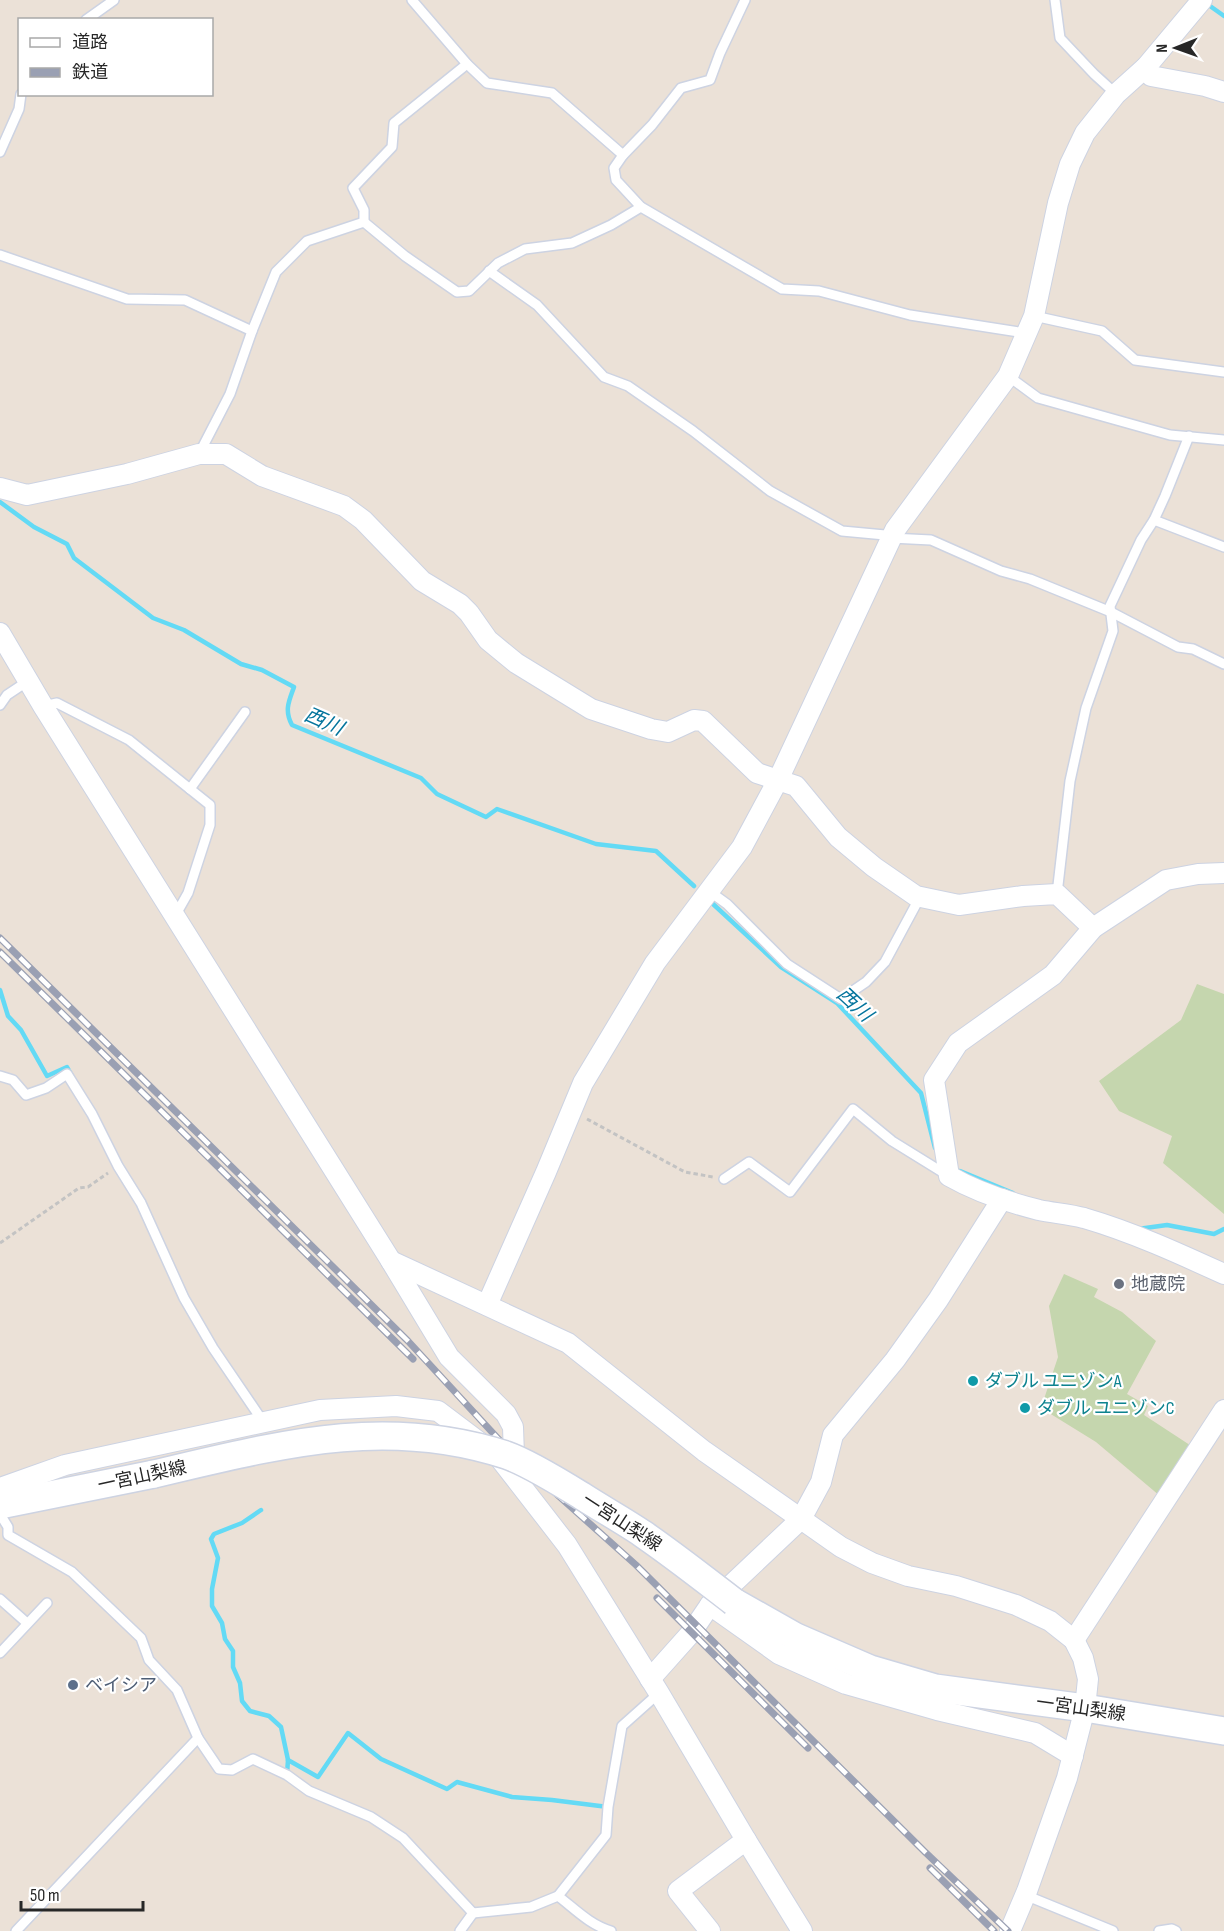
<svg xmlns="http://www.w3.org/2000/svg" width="1224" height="1931" viewBox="0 0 1224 1931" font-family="'Sofia Sans Condensed','Noto Sans JP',sans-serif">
  <rect width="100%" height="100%" fill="#ebe1d7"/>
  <!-- cemetery -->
  <g fill="#c5d6ae">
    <polygon points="1197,984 1224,994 1224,1214 1163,1163 1172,1136 1119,1111 1099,1081 1181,1020"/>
    <polygon points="1064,1274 1098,1289 1094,1297 1122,1312 1156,1341 1127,1394 1148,1406 1144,1415 1199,1451 1160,1496 1096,1442 1041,1408 1058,1357 1049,1306"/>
  </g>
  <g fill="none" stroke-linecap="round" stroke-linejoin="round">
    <!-- stream -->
    <g stroke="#63daf5" stroke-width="4.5">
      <polyline points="1210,6 1224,16"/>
      <path d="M0 502 34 527 67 544 74 558 153 618 184 630 241 664 262 670 294 687C289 701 284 710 292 725L421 778 437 794 486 817 497 809 596 844 656 851 694 886"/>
      <polyline points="713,904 781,967 837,1003 921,1093 935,1148"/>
      <polyline points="0,990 8,1016 21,1030 47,1076 67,1067 71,1074"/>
      <polyline points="960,1171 1013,1193"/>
      <polyline points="1138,1229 1167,1225 1214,1234 1224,1229"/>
      <polyline points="261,1510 242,1523 214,1534 211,1539 218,1558 212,1589 212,1606 222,1623 225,1639 233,1651 233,1667 240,1683 242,1701 250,1711 269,1716 281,1727 288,1760 287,1774"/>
      <polyline points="288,1760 318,1777 348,1733 381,1759 447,1789 457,1782 512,1797 552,1800 608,1807"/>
    </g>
    <defs>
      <g id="lane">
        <polyline points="412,0 467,64 487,83 552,93 623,155 614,168 616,180 641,207 782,289 819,291 910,315 1025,333"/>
        <polyline points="1055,0 1060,38 1094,74 1116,94"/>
        <polyline points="86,20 114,0"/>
        <polyline points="0,152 19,109 21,94"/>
        <polyline points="623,155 652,125 681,88 710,80 720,53 745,0"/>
        <polyline points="364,222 364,210 353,188 392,147 394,123 467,64"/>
        <polyline points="0,255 127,299 185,300 252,331"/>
        <polyline points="489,271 537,305 604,377 628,386 693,431 770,491 842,531 885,535 891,538 931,540 1001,571 1030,579 1111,612 1178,647 1193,649 1224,664"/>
        <polyline points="1034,316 1102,331 1135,360 1224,372"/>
        <polyline points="1008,376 1038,398 1170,435 1224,440"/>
        <polyline points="199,454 230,394 252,331 276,272 307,241 364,222 405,256 457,292 469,291 498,263 525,249 572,243 611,225 641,207"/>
        <polyline points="1154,520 1224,547"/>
        <polyline points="0,705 7,695 28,681"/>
        <polyline points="43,706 57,703 129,740 190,789 245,712"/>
        <polyline points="709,891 727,904 787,964 841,999 866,982 885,962 920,897"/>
        <polyline points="1057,894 1070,781 1086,708 1113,631 1110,606 1141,540 1154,520 1165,496 1189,436"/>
        <polyline points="175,916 188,893 210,825 210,805 190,789"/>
        <polyline points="0,1076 13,1080 26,1095 46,1088 67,1074 92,1114 118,1166 141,1203 184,1298 213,1348 264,1423"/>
        <polyline points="724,1179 749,1162 790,1192 853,1109 892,1141 947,1175"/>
        <polyline points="0,1514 8,1527 8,1535 72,1572 141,1638 149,1660 177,1690 198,1738 16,1931"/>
        <polyline points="0,1599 27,1623"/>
        <polyline points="0,1653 47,1603"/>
        <polyline points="198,1738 219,1769 232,1770 253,1759 287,1775 309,1791 371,1817 403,1838 473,1913 460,1931"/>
        <polyline points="1025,1895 1113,1931"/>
        <path d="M558 1896C575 1909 590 1925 611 1931"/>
        <polyline points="473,1913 531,1907 558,1896 606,1835 608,1807 622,1726 659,1693"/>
        <polyline points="1159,1931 1172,1929 1176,1931"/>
      </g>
      <g id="street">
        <polyline points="1146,67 1151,76 1205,86 1224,92"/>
        <polyline points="0,488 27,495 127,474 199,454 226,454 262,476 344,506 363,520 422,581 460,604 469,613 488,640 516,663 591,709 651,729 668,732 694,720 703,721 757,773 796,786 838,837 874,867 916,896 959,905 1023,896 1057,894 1093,928"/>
        <polyline points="0,633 43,706 391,1261 449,1357 506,1414 513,1427 514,1456 512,1464 507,1461"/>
        <path d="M1224 873 1198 874 1166 880 1093 928 1053 975 958 1043 934 1080 949 1176C977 1192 1007 1202 1039 1210 1053 1213 1069 1214 1084 1218 1132 1232 1178 1253 1224 1274"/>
        <polyline points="391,1261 568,1343 704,1451 841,1547 872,1563 908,1576 956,1586 1016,1605 1050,1621 1074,1640 1083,1658 1088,1679 1085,1708 1067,1778 1027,1891 1010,1931"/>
        <polyline points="487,1305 546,1172 583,1083 655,963 742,847 778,780 895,530 1008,376 1034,316 1058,203 1070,164 1085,133 1116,94 1146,67 1202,0"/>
        <polyline points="498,1456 567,1545 659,1693 746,1840 802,1931"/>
        <polyline points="0,1488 65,1465 320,1410 396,1406 438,1411 483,1445"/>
        <polyline points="710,1605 779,1654 846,1684 937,1710 1035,1733 1073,1756"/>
        <polyline points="1074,1640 1224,1410"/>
        <polyline points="650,1679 691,1633 710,1605 801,1519 821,1482 833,1435 895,1360 938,1300 1002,1199"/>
        <polyline points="710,1931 678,1891 746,1840"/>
      </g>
      <g id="secondary">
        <polyline points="0,1505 154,1474"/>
        <polyline points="734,1602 796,1637 870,1669 935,1688 1085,1708 1224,1731"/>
      </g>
    </defs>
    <!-- lane casing -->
    <use href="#lane" stroke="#cdd3e2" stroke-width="12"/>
    <!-- street casing -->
    <use href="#street" stroke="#cdd3e2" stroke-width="22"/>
    <!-- secondary casing -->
    <use href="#secondary" stroke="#cdd3e2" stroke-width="30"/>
    <!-- path -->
    <g stroke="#c3c3c3" stroke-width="3" stroke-dasharray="4.5 3" stroke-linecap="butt">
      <polyline points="587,1119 685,1172 713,1177"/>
      <polyline points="0,1243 79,1188 88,1187 108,1173"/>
    </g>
    <!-- lane -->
    <use href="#lane" stroke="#fff" stroke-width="9"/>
    <!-- street -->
    <use href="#street" stroke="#fff" stroke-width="20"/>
    <!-- secondary -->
    <use href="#secondary" stroke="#fff" stroke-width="27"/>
    <defs>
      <g id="rail">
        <polyline points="0,938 408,1341 514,1456 636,1565 925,1852 1008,1931"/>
        <polyline points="0,952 413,1359"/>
        <polyline points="657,1598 808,1748"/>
        <polyline points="930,1868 994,1931"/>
      </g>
    </defs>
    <!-- rail casing -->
    <use href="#rail" stroke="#9aa0b3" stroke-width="7"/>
    <!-- rail -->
    <use href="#rail" stroke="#fff" stroke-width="4.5" stroke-dasharray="14" stroke-linecap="butt"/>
    <defs>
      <path id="secondary-bridge" d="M154 1474C275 1446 383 1415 506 1455 529 1463 561 1483 582 1496 602 1509 624 1521 643 1534 675 1556 704 1579 734 1602"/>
    </defs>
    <!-- secondary-bridge casing -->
    <use href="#secondary-bridge" stroke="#cdd3e2" stroke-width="30" stroke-linecap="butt"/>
    <!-- secondary-bridge -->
    <use href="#secondary-bridge" stroke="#fff" stroke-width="27"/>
  </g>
  <!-- markers -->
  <circle fill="#6b7280" stroke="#fff" stroke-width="2" cx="1119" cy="1284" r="6"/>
  <g fill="#0f9aa8" stroke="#fff" stroke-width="2">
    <circle cx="973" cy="1381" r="6"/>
    <circle cx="1025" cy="1408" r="6"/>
  </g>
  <circle fill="#5c6f8a" stroke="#fff" stroke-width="2" cx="73" cy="1685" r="6"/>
  <g text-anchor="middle" stroke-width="4.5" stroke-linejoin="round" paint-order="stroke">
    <!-- worship labels -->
    <g font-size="18" fill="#5b616d" stroke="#fff" text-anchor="start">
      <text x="1131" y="1290">地蔵院</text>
    </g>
    <!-- culture labels -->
    <g font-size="18" fill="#0d838f" stroke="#fff" text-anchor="start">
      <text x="985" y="1387">ダブル ユニゾンA</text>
      <text x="1037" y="1414">ダブル ユニゾンC</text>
    </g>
    <!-- street labels -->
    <g font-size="18" fill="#272727" stroke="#fff">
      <text transform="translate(142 1476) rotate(-12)" y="6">一宮山梨線</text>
      <text transform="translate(622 1522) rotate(33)" y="6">一宮山梨線</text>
      <text transform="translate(1081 1708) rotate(8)" y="6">一宮山梨線</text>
    </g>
    <!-- service labels -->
    <g font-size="18" fill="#4e5e75" stroke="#fff" text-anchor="start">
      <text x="85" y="1691">ベイシア</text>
    </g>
    <!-- water labels -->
    <g font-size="20" font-style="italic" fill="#05759d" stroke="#fff">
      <text transform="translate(324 721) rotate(24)" y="7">西川</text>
      <text transform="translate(855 1004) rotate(43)" y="7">西川</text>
    </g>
  </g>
  <!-- legend -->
  <rect x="18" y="18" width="195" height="78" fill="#ffffff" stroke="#a9a9a9" stroke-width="1.5"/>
  <rect x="30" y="38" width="30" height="9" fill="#ffffff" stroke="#a9a9a9" stroke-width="1.5"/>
  <text x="72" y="48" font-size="18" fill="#272727">道路</text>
  <rect x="30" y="68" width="30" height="9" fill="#9aa0b3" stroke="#a9a9a9" stroke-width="1.5"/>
  <text x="72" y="78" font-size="18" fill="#272727">鉄道</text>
  <!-- north arrow -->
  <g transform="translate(1176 48) rotate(269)" stroke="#ffffff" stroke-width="4.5" paint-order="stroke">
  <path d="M0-4.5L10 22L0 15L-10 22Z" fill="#272727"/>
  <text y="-9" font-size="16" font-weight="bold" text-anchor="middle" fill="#272727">N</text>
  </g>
  <!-- scale -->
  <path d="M21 1901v9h122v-9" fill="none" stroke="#272727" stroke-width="3"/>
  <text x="30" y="1901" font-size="18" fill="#272727" stroke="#ffffff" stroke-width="4.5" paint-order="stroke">50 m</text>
</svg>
